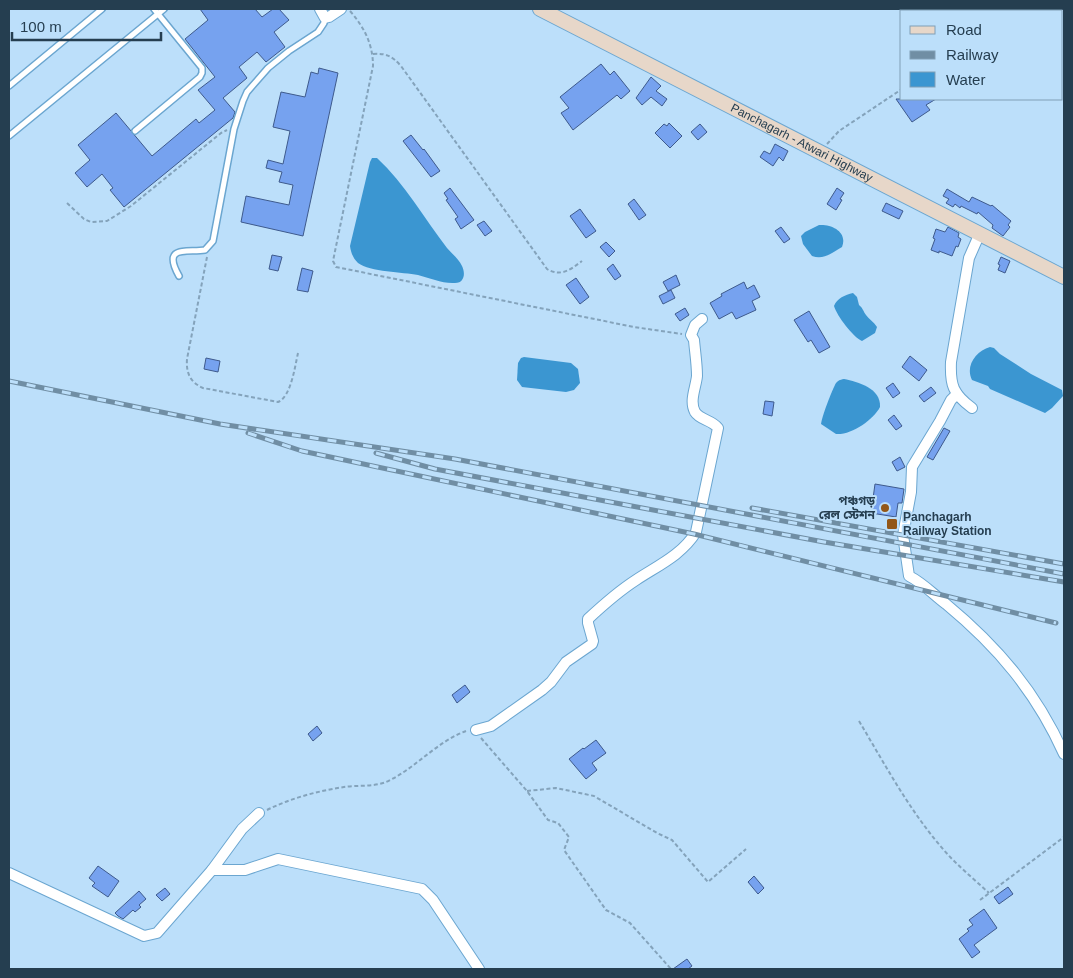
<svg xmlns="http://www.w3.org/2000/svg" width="1073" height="978" viewBox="0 0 1073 978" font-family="Arial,'Noto Sans Bengali',sans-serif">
  <rect width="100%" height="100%" fill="#bcdffa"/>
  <!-- water -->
  <g fill="#3b96d1">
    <path d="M372 158H377C405 184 424 218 447 248 452 254 459 259 462 266 464 270 465 276 462 280 461 282 458 283 455 283 443 284 430 278 418 275 403 272 370 272 358 263 353 258 351 253 350 246L370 162Z"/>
    <path d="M819 225C832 224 848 232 842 247 832 253 824 260 812 256L803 244 801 236 805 232Z"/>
    <path d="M853 293 857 297 859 305C863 308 863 311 866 315 870 320 873 321 877 327L875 333 862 341C853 337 837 316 834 306 837 298 845 295 853 293Z"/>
    <path d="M990 347 994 348 1000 354 1031 374 1062 390 1063 396 1052 408 1045 413 990 389 988 386 972 380C965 366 976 351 990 347Z"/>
    <polygon points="524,357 571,363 578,369 580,383 574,390 566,392 522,387 517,380 518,363 521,358"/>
    <path d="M844 379C858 382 881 388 880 407 873 420 852 435 836 434L821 424C822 416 832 390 836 383 839 380 839 380 844 379Z"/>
  </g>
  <!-- building -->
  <g fill="#76a2ef" stroke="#3e5a8c">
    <polygon points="200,9 255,9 262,17 273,9 279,9 289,20 274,32 285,47 266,62 257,52 239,67 247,78 223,98 235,112 233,118 124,207 110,190 113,188 102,174 87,187 75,173 90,160 78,145 116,113 152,156 196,119 199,123 215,110 198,90 215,77 185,39 208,20"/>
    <polygon points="601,64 610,75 614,71 630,91 621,99 617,95 573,130 561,113 569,108 560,97"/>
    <polygon points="319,68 338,73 303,236 241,222 246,196 289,205 293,185 279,182 282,172 266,168 268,160 283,164 290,131 273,127 281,92 305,97 311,72 318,74"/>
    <polygon points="651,77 661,86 656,91 667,99 662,106 651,97 642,105 636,98"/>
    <polygon points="896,99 936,99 926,105 930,110 912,122"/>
    <polygon points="669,123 682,136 670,148 655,133 664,124 667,126"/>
    <polygon points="700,124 707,132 698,140 691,132"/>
    <polygon points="411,135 423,150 424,149 440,171 431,177 403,141"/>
    <polygon points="775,144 788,151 783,161 779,157 773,166 760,157 764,151 770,154"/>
    <polygon points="450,188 474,220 461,229 455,219 458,217 446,200 448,199 444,193"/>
    <polygon points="837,188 844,193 840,199 842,200 836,210 827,204"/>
    <polygon points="947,189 969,202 972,197 991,206 992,205 1011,221 1008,225 1010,227 1003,236 992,228 993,225 978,212 977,214 961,206 960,208 955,204 953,207 946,203 949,199 943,196"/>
    <polygon points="634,199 646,215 639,220 628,204"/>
    <polygon points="886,203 903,211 899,219 882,211"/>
    <polygon points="580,209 596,231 586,238 570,216"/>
    <polygon points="484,221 492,231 485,236 477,225"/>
    <polygon points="781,227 790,239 784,243 775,231"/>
    <polygon points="948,227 959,233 958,237 961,239 958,247 956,246 952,256 939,251 939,253 931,250 935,239 933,238 936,229 945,232"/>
    <polygon points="606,242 615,251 609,257 600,247"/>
    <polygon points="272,255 282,257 278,271 269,269"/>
    <polygon points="1001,257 1010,261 1005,273 998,270 1000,265 998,264"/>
    <polygon points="613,264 621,276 615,280 607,269"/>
    <polygon points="302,268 313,271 308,292 297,290"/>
    <polygon points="676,275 680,285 668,291 663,282"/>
    <polygon points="576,278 589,297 580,304 566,285"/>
    <polygon points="744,282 747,289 754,285 760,297 752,301 756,310 736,319 732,312 719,319 710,303 722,296 721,294"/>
    <polygon points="671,290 675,298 663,304 659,296"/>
    <polygon points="685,308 689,315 680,321 675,314"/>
    <polygon points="809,311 830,347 819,353 811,340 808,342 794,320"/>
    <polygon points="910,356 927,370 919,381 902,367"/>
    <polygon points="206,358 220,361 218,372 204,369"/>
    <polygon points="893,383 900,393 893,398 886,388"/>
    <polygon points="931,387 936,393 924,402 919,396"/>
    <polygon points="765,401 774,402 772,416 763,414"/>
    <polygon points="894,415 902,426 896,430 888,420"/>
    <polygon points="944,428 950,431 933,460 927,457"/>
    <polygon points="900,457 905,467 897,471 892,462"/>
    <polygon points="875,484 904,489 902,503 898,503 896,517 871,513"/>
    <polygon points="465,685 470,692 457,703 452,695"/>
    <polygon points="317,726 322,733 313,741 308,734"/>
    <polygon points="596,740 606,753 592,763 597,770 586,779 569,759 583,748 584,749"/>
    <polygon points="98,866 119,881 108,897 92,886 95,883 89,878"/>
    <polygon points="754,876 764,888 758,894 748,882"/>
    <polygon points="1008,887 1013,894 999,904 994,897"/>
    <polygon points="165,888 170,894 162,901 156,895"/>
    <polygon points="139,891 146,899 139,905 141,907 135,912 133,910 123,919 118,916 115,913"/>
    <polygon points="984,909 997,928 974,945 980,952 972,958 959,939 969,931 967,929 973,925 969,920"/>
    <polygon points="687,959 692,966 688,969 673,969"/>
  </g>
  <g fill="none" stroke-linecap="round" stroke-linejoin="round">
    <defs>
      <g id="service">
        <polyline points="9,86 102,9"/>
        <polyline points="135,131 200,77 202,73 202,68 154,9"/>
        <polyline points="9,136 164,9"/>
        <path d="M179 276C161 244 188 253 205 250L213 241 234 129 243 101 247 92 268 68 289 51 318 32 324 23 325 18"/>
      </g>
      <g id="minor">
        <polyline points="320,9 325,18 329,17 341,9"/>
        <path d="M957 394 951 400 940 421 912 467 911 492 903 535 909 576C923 583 934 595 946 604 998 647 1036 692 1064 754"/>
        <path d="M972 408C953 394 950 385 951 362L969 258 980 233"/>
        <path d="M476 730 491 726 542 690 551 682 566 662 592 644 593 641 588 623V619C603 605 619 591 636 580 657 566 682 555 696 532L718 428C712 420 700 420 695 412 689 401 696 387 697 376 697 364 695 352 694 340L691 335 695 325 702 319"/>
        <polyline points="212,870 242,829 259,813"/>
        <polyline points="9,873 144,936 157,933 212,870 245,870 278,859 422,889 433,900 479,969"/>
      </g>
      <g id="secondary">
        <path id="s1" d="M540 9 1064 277"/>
      </g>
    </defs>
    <!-- service casing -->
    <use href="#service" stroke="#6ba6d0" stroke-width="8"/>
    <!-- minor casing -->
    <use href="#minor" stroke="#6ba6d0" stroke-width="12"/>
    <!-- secondary casing -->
    <use href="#secondary" stroke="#6ba6d0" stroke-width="16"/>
    <!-- path -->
    <g stroke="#84a3bb" stroke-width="2" stroke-dasharray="4 2.5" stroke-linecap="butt">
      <path d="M350 11C364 27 373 44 373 66L333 261 336 267 634 327 682 334"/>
      <polyline points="954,11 956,9"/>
      <path d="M373 54C386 53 392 56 401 66L547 269C561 277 570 270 582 261"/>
      <polyline points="902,62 902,68"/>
      <polyline points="827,144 839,131 902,89"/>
      <polyline points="67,203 84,219 91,222 107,221 131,206 221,133 227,130"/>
      <path d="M207 257 187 359C186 373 190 382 203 388L278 402C291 397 295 366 298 353"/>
      <path d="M859 721C887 768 914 819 952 859 964 871 977 882 989 893"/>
      <polyline points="481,738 527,791 548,820 558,823 569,837 564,850 606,910 630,923 671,969"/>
      <polyline points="527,791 556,788 594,796 657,833 672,840 708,882 746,849"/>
      <path d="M267 810C291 798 318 791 344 787 357 785 373 787 386 782 415 769 436 742 466 731"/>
      <polyline points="980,900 1064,837"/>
    </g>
    <!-- service -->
    <use href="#service" stroke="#fff" stroke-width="5"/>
    <!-- minor -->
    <use href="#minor" stroke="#fff" stroke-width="10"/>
    <!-- secondary -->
    <use href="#secondary" stroke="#e7d7c9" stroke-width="14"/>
    <defs>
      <g id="rail">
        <polyline points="9,381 220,424 455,459 1064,574"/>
        <polyline points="248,433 302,451 694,534 1056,623"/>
        <polyline points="376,453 435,469 621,504 824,542 1064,582"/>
        <polyline points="752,508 1064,564"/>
      </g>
    </defs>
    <!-- rail casing -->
    <use href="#rail" stroke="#708ea4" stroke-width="5"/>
    <!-- rail -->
    <use href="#rail" stroke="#bcdffa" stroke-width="3" stroke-dasharray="9" stroke-linecap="butt"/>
  </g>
  <!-- markers -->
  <g fill="#935718" stroke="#bcdffa" stroke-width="2">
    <circle cx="885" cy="508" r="5"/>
    <rect x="886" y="518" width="12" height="12" rx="2.5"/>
  </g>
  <g text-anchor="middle" stroke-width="4" stroke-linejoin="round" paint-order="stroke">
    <!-- street labels -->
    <g font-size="12" fill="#253e50" stroke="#bcdffa">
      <text dy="4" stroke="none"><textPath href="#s1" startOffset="294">Panchagarh - Atwari Highway</textPath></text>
    </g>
    <!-- poi labels -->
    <g font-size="12" font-weight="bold" fill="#253e50" stroke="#bcdffa" text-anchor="end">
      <text x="875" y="505">পঞ্চগড়<tspan x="875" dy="14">রেল স্টেশন</tspan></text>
      <text x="903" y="521" text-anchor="start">Panchagarh<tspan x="903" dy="14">Railway Station</tspan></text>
    </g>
  </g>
  <!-- border -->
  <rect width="1073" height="978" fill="none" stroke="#253e50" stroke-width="20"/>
  <!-- legend -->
  <rect x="900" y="10" width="162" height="90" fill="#bcdffa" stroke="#809fb6"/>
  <rect x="910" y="26" width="25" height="8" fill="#e7d7c9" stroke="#809fb6"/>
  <text x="946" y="35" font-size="15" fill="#253e50">Road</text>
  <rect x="910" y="51" width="25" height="8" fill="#708ea4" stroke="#809fb6"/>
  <text x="946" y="60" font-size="15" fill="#253e50">Railway</text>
  <rect x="910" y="72" width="25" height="15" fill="#3b96d1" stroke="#809fb6"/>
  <text x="946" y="85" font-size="15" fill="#253e50">Water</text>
  <!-- scale -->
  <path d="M12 32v8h149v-8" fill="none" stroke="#253e50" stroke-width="2.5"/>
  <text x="20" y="32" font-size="15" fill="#253e50" stroke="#bcdffa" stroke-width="4" paint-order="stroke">100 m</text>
</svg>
